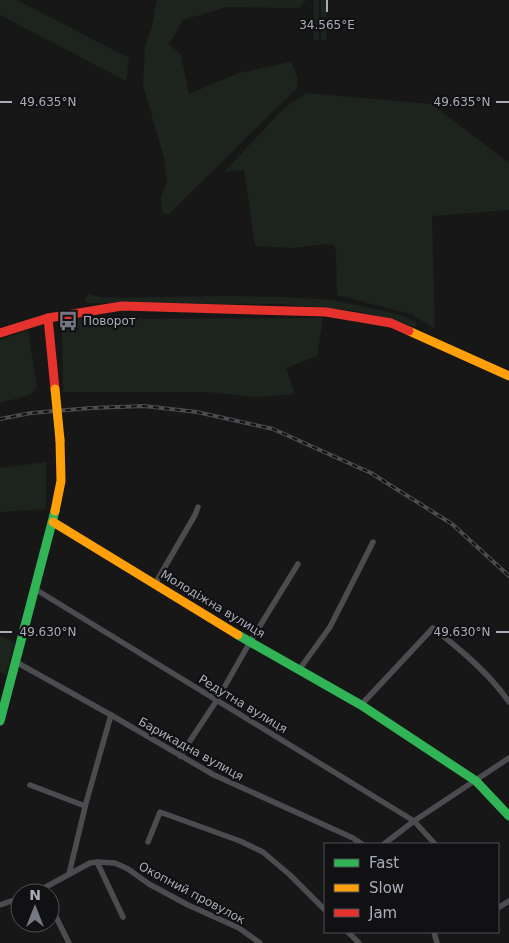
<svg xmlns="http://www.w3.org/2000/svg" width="509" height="943" viewBox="0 0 509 943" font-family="'DejaVu Sans',sans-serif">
  <rect width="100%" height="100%" fill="#171717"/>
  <!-- green -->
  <g fill="#1d241e">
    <polygon points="0,0 17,0 129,58 126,81 0,15"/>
    <polygon points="157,0 305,0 305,2 299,8 227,7 183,20 169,44 181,55 189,94 239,73 291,62 298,78 297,88 169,214 162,213 161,197 167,182 164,158 143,85 145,46 151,30"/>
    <rect x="314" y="0" width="5" height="40"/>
    <rect x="321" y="0" width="5" height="40"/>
    <polygon points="306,93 432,104 509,163 509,210 432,216 435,329 411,314 337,295 336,251 334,245 326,244 292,248 255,246 244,170 224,172 284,108"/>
    <polygon points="88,294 106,298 224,296 281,297 333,300 401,315 416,322 416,327 357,311 280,304 87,303 85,299"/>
    <polygon points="323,318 317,356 286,368 295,394 257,397 207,392 63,392 62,331 78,319"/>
    <polygon points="28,330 37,386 30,395 0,403 0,340"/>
    <polygon points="46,462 46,509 0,512 0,468"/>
    <polygon points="0,636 15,642 6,675 0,672"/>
  </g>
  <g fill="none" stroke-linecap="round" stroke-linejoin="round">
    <!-- street -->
    <g stroke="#4b4c50" stroke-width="5.5">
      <polyline points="155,584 195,515 198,507"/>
      <polyline points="35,589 414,821 435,844"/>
      <polyline points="16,662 111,715 214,775 353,838 362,844"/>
      <polyline points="299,670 330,627 373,542"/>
      <path d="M361 705 433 628C460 649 490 674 509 702"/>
      <polyline points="180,756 217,700 250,642 298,564"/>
      <polyline points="30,785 85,806"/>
      <polyline points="148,842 160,812 240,841 263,852 290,875 325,910"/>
      <polyline points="384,844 414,821 509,758"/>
      <polyline points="97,862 123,917"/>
      <polyline points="69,874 86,803 111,715"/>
      <polyline points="32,893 42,889 90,863 97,862 115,863 128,869 149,884 188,905 239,928 260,943"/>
      <polyline points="0,905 20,898"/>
      <polyline points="50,905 69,943"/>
      <polyline points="498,908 509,901"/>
      <polyline points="348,932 359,943"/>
      <polyline points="434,932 437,943"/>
    </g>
    <!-- fast -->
    <g stroke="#30b455" stroke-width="9">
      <polyline points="238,635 361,705 476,781 509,816"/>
      <polyline points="0,721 55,511"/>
    </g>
    <!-- slow -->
    <g stroke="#ff9f0a" stroke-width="9">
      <polyline points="409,331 509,376"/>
      <polyline points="55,511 61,481 60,440"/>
      <polyline points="53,522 238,635"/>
    </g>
    <!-- jam -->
    <g stroke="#e5322d" stroke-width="9">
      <polyline points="48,318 55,389"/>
      <polyline points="0,333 48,318 122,306 326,312 391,323 409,331"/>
    </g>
    <defs>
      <polyline id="rail" points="0,419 31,413 91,408 144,406 197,412 273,429 371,473 452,524 509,576"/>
    </defs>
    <!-- rail casing -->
    <use href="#rail" stroke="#4b4c4f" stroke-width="4"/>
    <!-- rail -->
    <use href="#rail" stroke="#111113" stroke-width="2" stroke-dasharray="5.5" stroke-linecap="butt"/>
    <!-- slow-bridge -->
    <polyline stroke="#ff9f0a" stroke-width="9" points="55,389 60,440"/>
  </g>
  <!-- ticks -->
  <path fill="none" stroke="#a8adb8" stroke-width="2" d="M327 0V12M0 102H12M496 102H509M0 632H12M496 632H509"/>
  <!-- icons -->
  <defs>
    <symbol id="bus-bare" viewBox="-9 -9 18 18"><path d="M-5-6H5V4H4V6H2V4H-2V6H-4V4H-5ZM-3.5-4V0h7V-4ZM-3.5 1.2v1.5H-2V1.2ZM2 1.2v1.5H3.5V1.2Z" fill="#757880" stroke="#111113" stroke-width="2.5" paint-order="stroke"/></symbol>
  </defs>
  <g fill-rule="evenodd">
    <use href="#bus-bare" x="54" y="307" width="28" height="28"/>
  </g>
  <g text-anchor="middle" stroke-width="4.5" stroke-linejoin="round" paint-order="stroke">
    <!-- poi labels -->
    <g font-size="12" fill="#a8adb8" stroke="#111113" text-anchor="start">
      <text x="83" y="325">Поворот</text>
    </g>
    <!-- street labels -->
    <g font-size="12" fill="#a8adb8" stroke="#111113">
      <text transform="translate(213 604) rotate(31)" y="4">Молодіжна вулиця</text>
      <text transform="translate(243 704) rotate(31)" y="4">Редутна вулиця</text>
      <text transform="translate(191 749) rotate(29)" y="4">Барикадна вулиця</text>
      <text transform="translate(192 893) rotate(28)" y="4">Окопний провулок</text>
    </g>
  </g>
  <g font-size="12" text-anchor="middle" fill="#a8adb8" stroke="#111113" stroke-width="4.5" stroke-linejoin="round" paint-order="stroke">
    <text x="327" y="29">34.565°E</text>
    <text x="48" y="106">49.635°N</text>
    <text x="462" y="106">49.635°N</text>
    <text x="48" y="636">49.630°N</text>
    <text x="462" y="636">49.630°N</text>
  </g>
  <!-- legend -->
  <rect x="324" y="843" width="175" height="90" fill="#111113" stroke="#4d4f55"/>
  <rect x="334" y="859" width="25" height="8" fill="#30b455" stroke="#4d4f55"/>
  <text x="369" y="868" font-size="15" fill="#a8adb8">Fast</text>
  <rect x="334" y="884" width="25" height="8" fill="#ff9f0a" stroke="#4d4f55"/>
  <text x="369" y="893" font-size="15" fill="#a8adb8">Slow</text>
  <rect x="334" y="909" width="25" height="8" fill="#e5322d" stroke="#4d4f55"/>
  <text x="369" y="918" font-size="15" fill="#a8adb8">Jam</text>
  <!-- north arrow -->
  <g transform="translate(35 908)"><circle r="24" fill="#111113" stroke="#4d4f55"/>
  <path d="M0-4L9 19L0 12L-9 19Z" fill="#757880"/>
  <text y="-8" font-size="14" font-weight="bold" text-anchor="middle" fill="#a8adb8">N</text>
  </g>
</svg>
